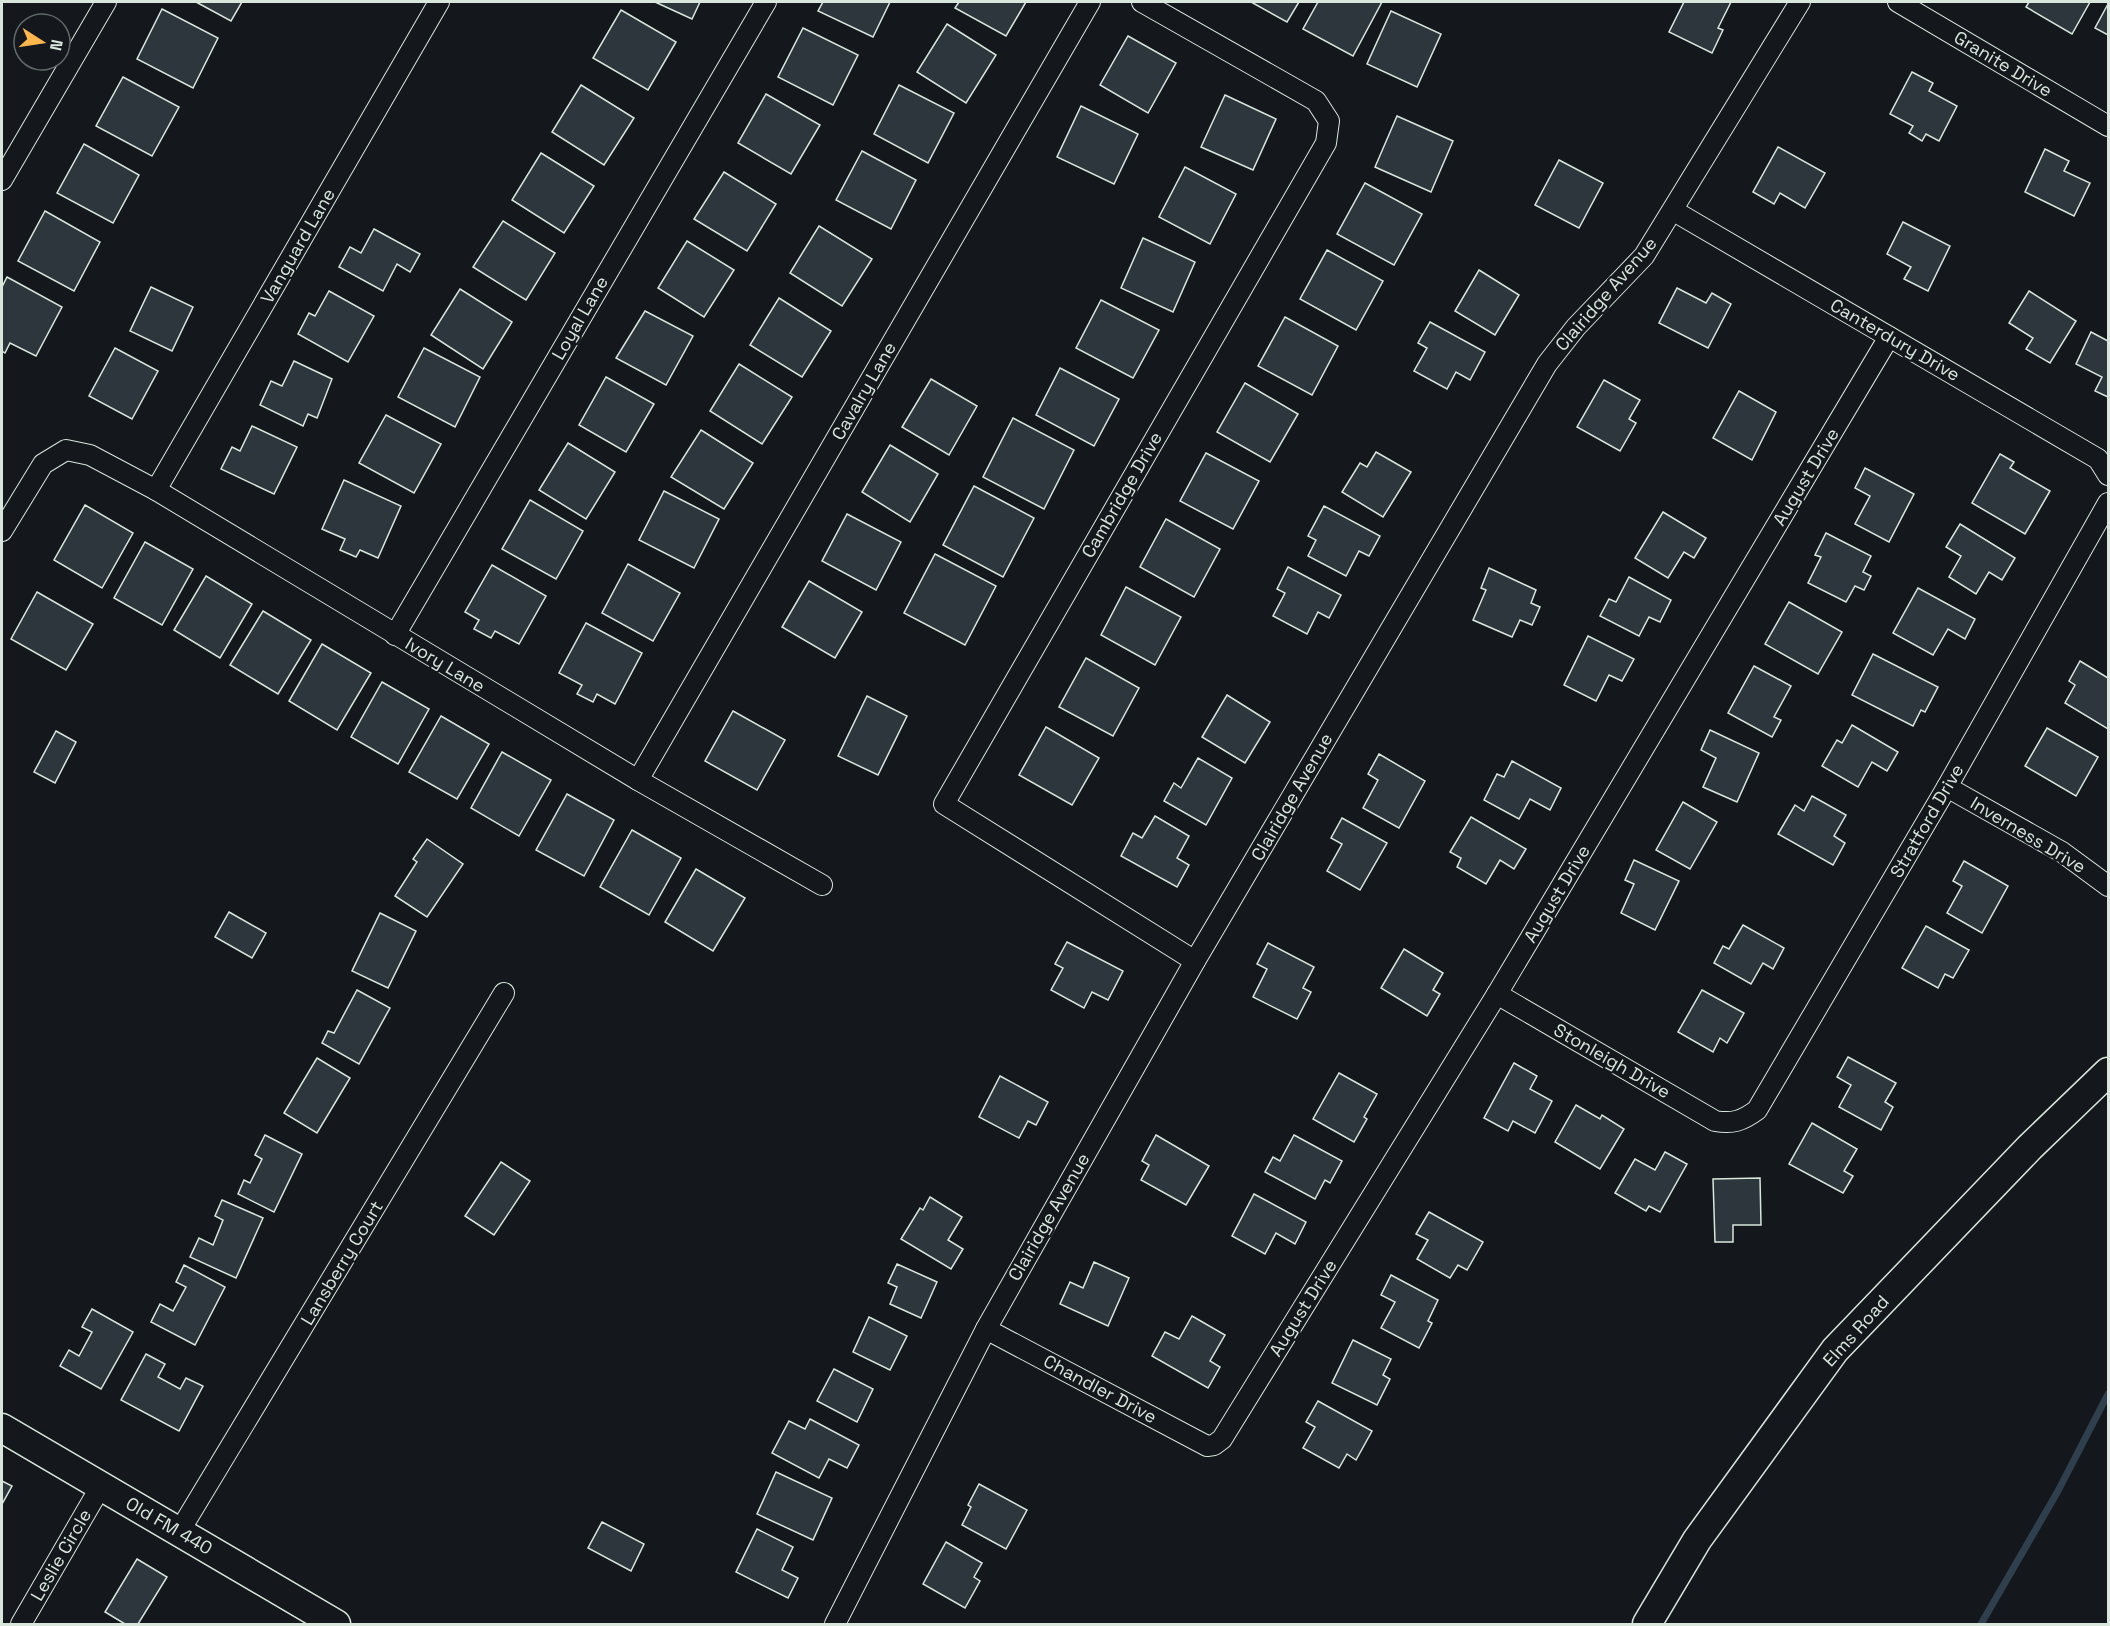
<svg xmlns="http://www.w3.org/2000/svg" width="2110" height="1626" viewBox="0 0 2110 1626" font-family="'Space Grotesk',sans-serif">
  <rect width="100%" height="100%" fill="#14181c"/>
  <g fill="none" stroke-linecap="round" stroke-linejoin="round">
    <!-- stream -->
    <polyline stroke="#2f3f4d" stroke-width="7" points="1981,1624 2058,1491 2108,1394"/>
  </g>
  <!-- building -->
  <g fill="#2c363c" stroke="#d8e6dc" stroke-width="1.5">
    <polygon points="196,2 242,2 231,21"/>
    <polygon points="655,2 700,2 692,19"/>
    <polygon points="823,2 890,2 873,37 818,11"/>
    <polygon points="959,2 1026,2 1006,36 955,8"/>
    <polygon points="1251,2 1299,2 1287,22"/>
    <polygon points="1318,2 1382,2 1353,56 1303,29"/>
    <polygon points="1684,2 1731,2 1718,28 1723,30 1712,53 1669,32"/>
    <polygon points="2029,2 2090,2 2072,34 2026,7"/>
    <polygon points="2108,4 2108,35 2095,28"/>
    <polygon points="162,9 218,38 193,88 137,59"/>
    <polygon points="621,10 676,42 648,90 593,58"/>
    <polygon points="1391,11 1441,34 1417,87 1367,64"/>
    <polygon points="947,24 996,55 966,103 917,72"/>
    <polygon points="803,28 858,55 833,105 778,77"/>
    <polygon points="1128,36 1176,63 1148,113 1100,85"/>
    <polygon points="1912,72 1933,83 1929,91 1957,106 1939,141 1926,134 1922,141 1909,133 1913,126 1890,114"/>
    <polygon points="123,77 179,107 152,156 96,126"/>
    <polygon points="581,85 634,118 604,165 552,132"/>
    <polygon points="899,85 954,113 928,163 874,134"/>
    <polygon points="766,94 820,125 791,174 738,143"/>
    <polygon points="1225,95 1276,119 1253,170 1201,147"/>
    <polygon points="1081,106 1138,134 1114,184 1057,157"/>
    <polygon points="1397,116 1453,141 1431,192 1375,167"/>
    <polygon points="84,144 139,175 113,223 57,193"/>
    <polygon points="1778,147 1825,173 1805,208 1780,193 1774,204 1753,192"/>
    <polygon points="2045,149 2069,161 2064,171 2090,183 2074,216 2025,192"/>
    <polygon points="862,151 916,180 891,229 836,200"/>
    <polygon points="541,153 594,186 564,233 512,200"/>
    <polygon points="1559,160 1603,183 1579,228 1535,205"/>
    <polygon points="1185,167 1236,194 1210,244 1159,217"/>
    <polygon points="724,172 776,204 747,251 694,219"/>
    <polygon points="1365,183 1422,214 1394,265 1337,234"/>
    <polygon points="45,211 100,242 74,291 18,261"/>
    <polygon points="503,221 555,253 526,300 473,267"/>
    <polygon points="1903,222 1950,246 1928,291 1904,279 1911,267 1887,254"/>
    <polygon points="819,226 872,259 842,306 790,273"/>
    <polygon points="374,229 420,254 410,272 397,264 383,291 339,267 350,247 361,253"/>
    <polygon points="1143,238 1195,262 1173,312 1121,288"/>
    <polygon points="687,241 734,270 704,317 658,288"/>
    <polygon points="1327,250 1383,281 1356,330 1300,299"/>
    <polygon points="1479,270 1519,295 1495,335 1455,311"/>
    <polygon points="7,277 62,307 36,356 10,343 5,353 2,351 2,287"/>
    <polygon points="151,287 193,307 172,351 130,331"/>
    <polygon points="1677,288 1706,303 1712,293 1731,304 1708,348 1659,323"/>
    <polygon points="460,289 512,322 483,369 431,335"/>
    <polygon points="329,291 374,316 348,362 298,334 309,313 315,316"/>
    <polygon points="2029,291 2076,321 2050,363 2026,349 2033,338 2009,323"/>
    <polygon points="779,298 831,331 802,377 750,345"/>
    <polygon points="1101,300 1159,330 1133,378 1076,348"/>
    <polygon points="645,311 693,336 666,385 616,358"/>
    <polygon points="1285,317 1338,346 1312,395 1258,366"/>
    <polygon points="1430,322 1485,352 1470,380 1456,372 1447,389 1414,371 1427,348 1418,343"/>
    <polygon points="2091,332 2108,341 2108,397 2095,391 2102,377 2076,364"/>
    <polygon points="115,348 158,371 132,419 89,396"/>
    <polygon points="424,348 480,377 455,427 398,397"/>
    <polygon points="294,361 332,379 317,418 308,414 303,426 260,405 271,381 282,386"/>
    <polygon points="739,364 792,397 762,444 710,411"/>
    <polygon points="1060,368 1119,399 1094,446 1036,415"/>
    <polygon points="606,377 654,404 626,452 579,425"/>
    <polygon points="931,379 977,406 949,455 902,427"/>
    <polygon points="1604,380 1640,400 1629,419 1636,423 1620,451 1577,427"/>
    <polygon points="1245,383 1298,414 1270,462 1217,432"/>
    <polygon points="1739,391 1776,412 1752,460 1713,438"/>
    <polygon points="386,415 441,444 414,493 359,463"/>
    <polygon points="1013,418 1074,450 1044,509 983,477"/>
    <polygon points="252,426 297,447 274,494 221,469 232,447 240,451"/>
    <polygon points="701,430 753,463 724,509 671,477"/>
    <polygon points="568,443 615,472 586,519 539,490"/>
    <polygon points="890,445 938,474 910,522 862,492"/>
    <polygon points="1376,452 1411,472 1383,517 1342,492 1360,463 1367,467"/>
    <polygon points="1206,453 1259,481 1233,529 1180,501"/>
    <polygon points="2000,454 2014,462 2010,468 2050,491 2025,534 1972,503"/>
    <polygon points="1865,468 1914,494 1889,542 1855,524 1870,496 1855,488"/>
    <polygon points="344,480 401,506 378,558 360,550 356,557 340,550 345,539 322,529"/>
    <polygon points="974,486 1034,518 1003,577 943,545"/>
    <polygon points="664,491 719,519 694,568 639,540"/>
    <polygon points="530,500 583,531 556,579 502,549"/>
    <polygon points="85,505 133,533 102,588 54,560"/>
    <polygon points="1324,506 1380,536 1369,556 1359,551 1346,576 1308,556 1316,540 1308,536"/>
    <polygon points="1663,512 1706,538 1694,558 1684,552 1668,578 1635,558"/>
    <polygon points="847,514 901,542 876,590 822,561"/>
    <polygon points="1166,519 1220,549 1194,597 1140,567"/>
    <polygon points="1960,524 2015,558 2002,580 1989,572 1976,594 1949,577 1961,556 1946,547"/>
    <polygon points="1826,533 1871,556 1863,572 1871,576 1864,590 1855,586 1846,602 1808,583 1821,557 1815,555"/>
    <polygon points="145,542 193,569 162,625 114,598"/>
    <polygon points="935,554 996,586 965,645 904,613"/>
    <polygon points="628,564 680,593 653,641 602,613"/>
    <polygon points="492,565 546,596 519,644 495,631 491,638 474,629 479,620 465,612"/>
    <polygon points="1288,567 1341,595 1329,618 1318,612 1307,634 1273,616 1285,593 1277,589"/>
    <polygon points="1489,568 1536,590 1531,603 1540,607 1532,625 1520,620 1512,637 1473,620 1486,590 1481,588"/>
    <polygon points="206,576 252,604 220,658 174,630"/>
    <polygon points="1629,577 1671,600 1660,622 1649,617 1639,636 1600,616 1609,599 1616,602"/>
    <polygon points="809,581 862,612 835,658 782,627"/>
    <polygon points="1126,587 1181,617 1155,665 1101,635"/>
    <polygon points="1918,588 1975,619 1965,639 1948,629 1933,655 1893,633"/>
    <polygon points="37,592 93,624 66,670 11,639"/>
    <polygon points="1789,602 1842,632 1818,674 1765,644"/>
    <polygon points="263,611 311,640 278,694 230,665"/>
    <polygon points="586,623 642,653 615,704 597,694 593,702 577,694 582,685 559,673"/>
    <polygon points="1588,636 1634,659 1622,681 1609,675 1596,701 1564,685"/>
    <polygon points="322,644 371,673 337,730 289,701"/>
    <polygon points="1873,654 1938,687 1925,712 1921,710 1913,726 1852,695"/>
    <polygon points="1086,658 1139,688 1113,736 1059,707"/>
    <polygon points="2080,661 2108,678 2108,729 2065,703 2075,685 2069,681"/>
    <polygon points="1754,666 1791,686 1774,717 1781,720 1772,737 1728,713"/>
    <polygon points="382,682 429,709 398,764 351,737"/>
    <polygon points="1227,695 1270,722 1245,763 1202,737"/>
    <polygon points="867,696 907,716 878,775 838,756"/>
    <polygon points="733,711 785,740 757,790 705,761"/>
    <polygon points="441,716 489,744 457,799 409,772"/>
    <polygon points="1852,725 1898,752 1887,771 1872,762 1858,787 1822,766 1837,740 1842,743"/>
    <polygon points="1046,727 1099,758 1072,805 1019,775"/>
    <polygon points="2047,728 2098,757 2076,796 2025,766"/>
    <polygon points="1710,730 1759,753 1737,802 1703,787 1716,758 1701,750"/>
    <polygon points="56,731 76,742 55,783 34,772"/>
    <polygon points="502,752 551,780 519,836 471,808"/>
    <polygon points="1379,754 1425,781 1399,828 1363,808 1378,780 1368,774"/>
    <polygon points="1198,758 1232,778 1206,825 1164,801 1174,783 1181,788"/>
    <polygon points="1512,761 1561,788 1550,810 1530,799 1519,819 1484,800 1497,774 1504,777"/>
    <polygon points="567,794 614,820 584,876 536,850"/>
    <polygon points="1812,796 1846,815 1834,836 1845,843 1833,865 1778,834 1795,805 1804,811"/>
    <polygon points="1683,802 1717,822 1690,869 1656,850"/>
    <polygon points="1155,816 1189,836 1177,858 1189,865 1177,887 1121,856 1133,833 1142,838"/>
    <polygon points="1471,817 1526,849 1514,869 1500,860 1486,884 1457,867 1461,858 1450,852"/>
    <polygon points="1342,818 1387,843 1360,890 1327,871 1342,844 1331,838"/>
    <polygon points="632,830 681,858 649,915 600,887"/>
    <polygon points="427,839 463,864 427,917 395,896 417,862 413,859"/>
    <polygon points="1634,860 1679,881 1655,930 1621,913 1634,884 1625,880"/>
    <polygon points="1964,861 2008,886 1982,933 1947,913 1962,886 1953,881"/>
    <polygon points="696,869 745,898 713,951 665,922"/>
    <polygon points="229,912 266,933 252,958 215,937"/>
    <polygon points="380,913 416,931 388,988 352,971"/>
    <polygon points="1743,925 1784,948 1773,969 1763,963 1751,984 1714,963 1723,946 1729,949"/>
    <polygon points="1926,926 1969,950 1953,978 1945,974 1938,988 1902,968"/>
    <polygon points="1067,942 1123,971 1108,1000 1092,992 1084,1008 1051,990 1063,968 1055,964"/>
    <polygon points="1268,943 1314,967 1303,988 1311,992 1297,1019 1253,997 1267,969 1257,964"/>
    <polygon points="1404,949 1443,973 1433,990 1440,994 1427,1016 1381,988"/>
    <polygon points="357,990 390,1008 359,1064 322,1043 328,1031 334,1033"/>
    <polygon points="1702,990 1744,1013 1727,1043 1720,1038 1713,1052 1678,1032"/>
    <polygon points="1848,1057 1896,1083 1885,1102 1893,1107 1881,1130 1839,1107 1851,1085 1837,1077"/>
    <polygon points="317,1058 350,1078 317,1133 284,1113"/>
    <polygon points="1514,1063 1537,1076 1530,1089 1552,1101 1535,1133 1513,1121 1508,1131 1484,1118"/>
    <polygon points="1339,1073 1377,1094 1364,1117 1367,1119 1354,1142 1313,1119"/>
    <polygon points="1000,1076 1048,1102 1036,1125 1028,1121 1019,1138 979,1117"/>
    <polygon points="1576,1105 1600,1119 1602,1115 1624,1129 1600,1169 1555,1142"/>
    <polygon points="1812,1123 1857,1149 1844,1171 1853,1176 1843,1193 1789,1164"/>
    <polygon points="265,1135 302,1154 274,1212 238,1194 244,1180 250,1183 262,1159 255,1155"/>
    <polygon points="1156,1135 1209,1166 1186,1205 1141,1180 1149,1165 1142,1161"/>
    <polygon points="1294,1135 1342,1161 1330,1183 1325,1180 1315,1199 1265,1172 1273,1157 1280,1161"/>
    <polygon points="1665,1152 1687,1164 1660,1212 1649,1206 1646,1211 1615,1193 1635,1159 1655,1170"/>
    <polygon points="501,1162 530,1181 494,1235 465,1216"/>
    <polygon points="1760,1178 1761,1225 1733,1225 1733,1242 1715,1242 1713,1179"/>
    <polygon points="1254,1194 1306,1222 1295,1244 1276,1233 1265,1254 1232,1236"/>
    <polygon points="930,1197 962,1217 948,1240 963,1249 951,1269 901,1239 920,1208 923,1210"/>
    <polygon points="222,1200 263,1218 236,1278 190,1257 199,1238 213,1245 223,1220 215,1216"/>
    <polygon points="1429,1212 1483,1242 1467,1270 1458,1265 1450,1278 1417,1259 1428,1240 1416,1234"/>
    <polygon points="1094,1262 1129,1278 1108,1326 1060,1304 1070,1282 1083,1288"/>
    <polygon points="897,1264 937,1282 921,1318 890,1304 897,1287 888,1283"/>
    <polygon points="184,1265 225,1287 195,1345 151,1322 160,1304 173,1311 186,1287 176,1282"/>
    <polygon points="1391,1275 1438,1300 1428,1321 1432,1323 1419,1348 1381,1328 1395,1302 1381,1295"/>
    <polygon points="92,1309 133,1332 101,1389 60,1366 69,1350 79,1356 92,1332 82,1327"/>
    <polygon points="1192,1316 1225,1335 1210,1361 1220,1367 1208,1388 1152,1356 1165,1332 1179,1339"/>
    <polygon points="869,1317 907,1336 890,1370 853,1352"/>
    <polygon points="1353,1340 1391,1359 1383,1375 1390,1379 1377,1405 1332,1383"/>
    <polygon points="146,1354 165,1364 158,1377 180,1389 186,1378 203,1386 179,1431 121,1400"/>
    <polygon points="834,1369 873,1389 857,1422 817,1401"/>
    <polygon points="1318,1401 1372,1431 1356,1460 1347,1454 1339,1468 1303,1448 1315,1427 1306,1422"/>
    <polygon points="810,1419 859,1445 847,1468 829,1459 819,1478 772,1453 789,1421 805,1429"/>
    <polygon points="776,1472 832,1498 813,1540 757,1514"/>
    <polygon points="2,1481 12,1486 2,1504"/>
    <polygon points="979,1484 1027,1510 1006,1549 962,1525 971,1507 968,1505"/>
    <polygon points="602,1522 644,1544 631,1571 588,1548"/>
    <polygon points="757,1529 793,1547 782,1570 798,1578 788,1598 736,1572"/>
    <polygon points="946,1542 982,1563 974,1577 980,1581 965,1608 923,1584"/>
    <polygon points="137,1559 167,1577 138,1624 125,1624 105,1612"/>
  </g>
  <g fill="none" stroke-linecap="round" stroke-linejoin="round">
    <defs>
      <g id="street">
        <polyline points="1142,2 1316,101 1329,121 1326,143 944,804 1195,961"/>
        <polyline points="1898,2 2108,126"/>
        <polyline points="2,180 106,2"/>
        <polyline points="1674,211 2098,459 2108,475"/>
        <polyline points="156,490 439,2"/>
        <polyline points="2,531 43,464 66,450 90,455 156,490 638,780 822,885"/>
        <polyline points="395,635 766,2"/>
        <polyline points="638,780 1090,2"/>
        <polyline points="1947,787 2062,852 2108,886"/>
        <path d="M1497 994 1715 1121C1733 1124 1742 1121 1757 1110L1947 787 2108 503"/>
        <polyline points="986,1329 1207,1446 1214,1445 1222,1439 1497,994 1889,337"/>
        <polyline points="179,1532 504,993"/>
        <polyline points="21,1624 101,1486"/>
        <polyline points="835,1624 986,1329 1195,961 1547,364 1576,327 1644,256 1800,2"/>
      </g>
      <g id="secondary">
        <polyline points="2,1428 336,1624"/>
        <polyline points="1647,1624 1697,1540 1835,1350 2030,1147 2108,1072"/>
      </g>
    </defs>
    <!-- street casing -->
    <use href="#street" stroke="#d8e6dc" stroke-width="22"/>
    <!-- secondary casing -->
    <use href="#secondary" stroke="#d8e6dc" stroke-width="31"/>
    <!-- street -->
    <use href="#street" stroke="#14181c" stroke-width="20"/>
    <!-- secondary -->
    <use href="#secondary" stroke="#14181c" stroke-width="28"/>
  </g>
  <g text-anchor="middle" stroke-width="4.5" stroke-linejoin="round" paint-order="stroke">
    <!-- street labels -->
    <g font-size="18" fill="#d8e6dc" stroke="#14181c">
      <text transform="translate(2003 64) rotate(31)" y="6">Granite Drive</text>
      <text transform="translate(298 246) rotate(-60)" y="6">Vanguard Lane</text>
      <text transform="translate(1606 294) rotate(-49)" y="6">Clairidge Avenue</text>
      <text transform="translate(580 318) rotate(-60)" y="6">Loyal Lane</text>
      <text transform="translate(1895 340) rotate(30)" y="6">Canterdury Drive</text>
      <text transform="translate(864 391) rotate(-60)" y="6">Cavalry Lane</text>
      <text transform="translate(1806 477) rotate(-59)" y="6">August Drive</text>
      <text transform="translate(1122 495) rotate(-60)" y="6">Cambridge Drive</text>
      <text transform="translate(445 665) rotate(31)" y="6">Ivory Lane</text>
      <text transform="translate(1292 797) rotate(-60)" y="6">Clairidge Avenue</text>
      <text transform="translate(1927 821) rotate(-60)" y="6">Stratford Drive</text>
      <text transform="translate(2028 835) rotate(31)" y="6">Inverness Drive</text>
      <text transform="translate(1557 894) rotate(-59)" y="6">August Drive</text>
      <text transform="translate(1612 1061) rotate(30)" y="6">Stonleigh Drive</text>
      <text transform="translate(1049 1217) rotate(-60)" y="6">Clairidge Avenue</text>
      <text transform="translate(342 1263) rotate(-59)" y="6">Lansberry Court</text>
      <text transform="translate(1303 1308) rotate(-58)" y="6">August Drive</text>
      <text transform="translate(1856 1331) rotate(-48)" y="6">Elms Road</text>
      <text transform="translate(1100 1389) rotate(28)" y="6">Chandler Drive</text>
      <text transform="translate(169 1526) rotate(30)" y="6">Old FM 440</text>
      <text transform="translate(61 1555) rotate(-60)" y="6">Leslie Circle</text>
    </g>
  </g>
  <!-- border -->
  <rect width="2110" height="1626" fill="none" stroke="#d8e6dc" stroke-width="6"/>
  <!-- north arrow -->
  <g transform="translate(42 42) rotate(102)"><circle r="28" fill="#14181c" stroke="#626a69" stroke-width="1.5"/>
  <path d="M0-4.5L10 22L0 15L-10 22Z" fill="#ffb74d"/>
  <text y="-9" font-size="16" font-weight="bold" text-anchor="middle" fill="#d8e6dc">N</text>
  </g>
</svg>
